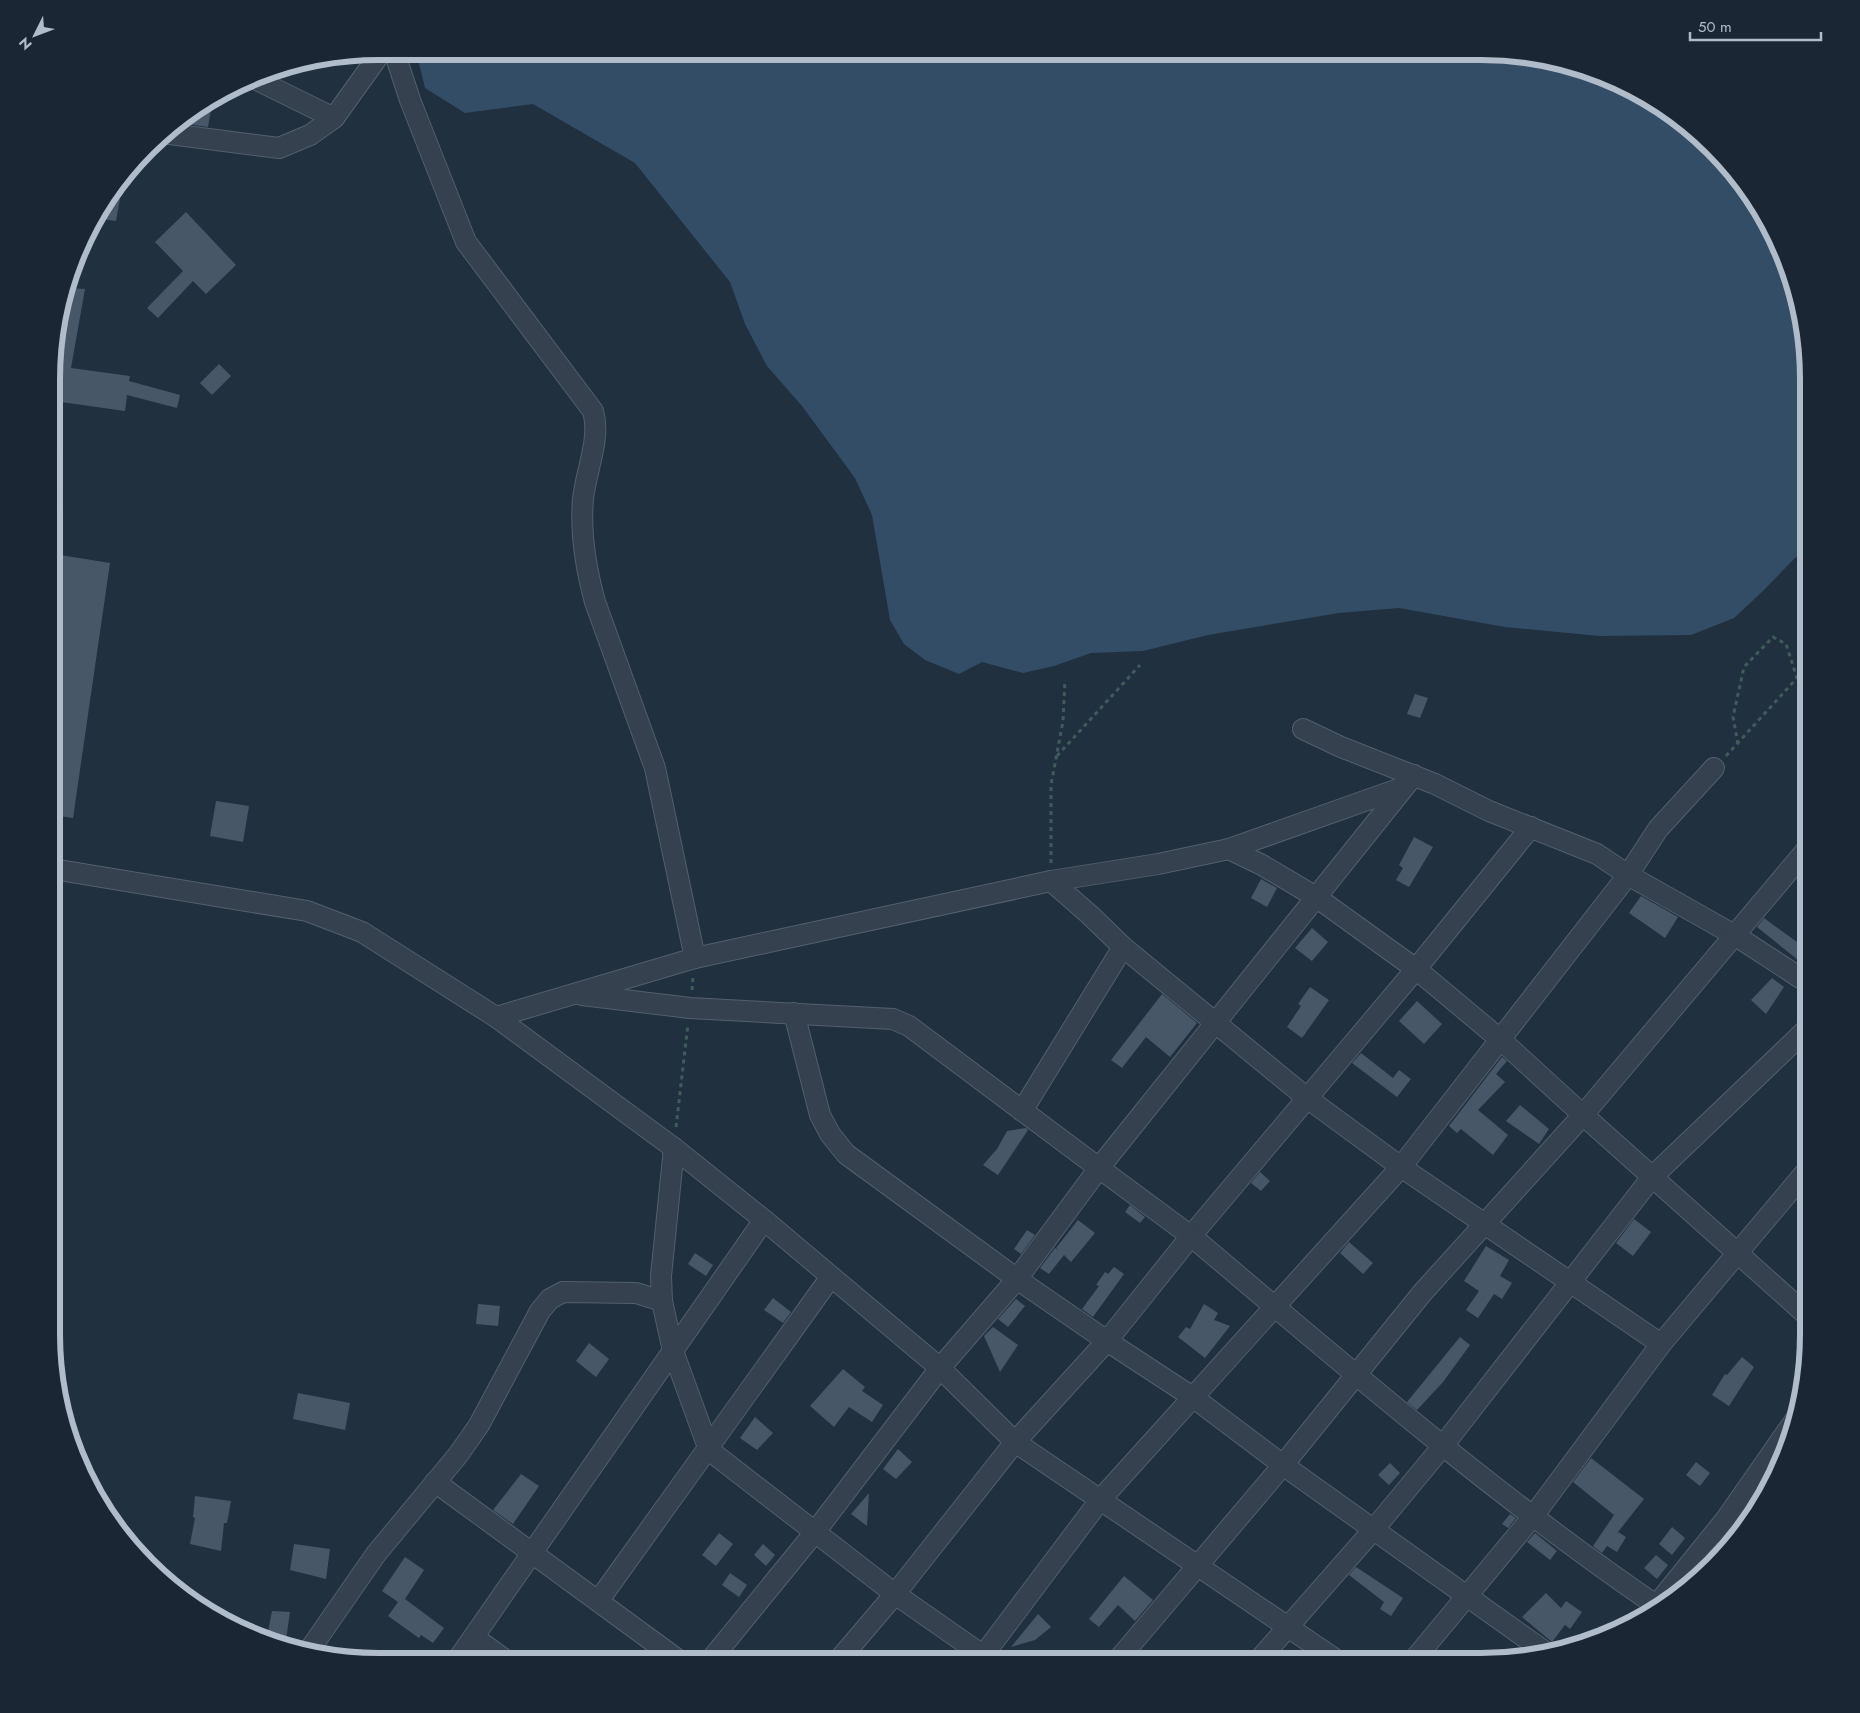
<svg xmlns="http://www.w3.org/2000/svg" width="1860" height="1713" viewBox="0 0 1860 1713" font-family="Jost,sans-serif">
  <rect width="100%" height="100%" fill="#21303f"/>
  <!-- water -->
  <polygon fill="#334d67" points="416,51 1503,52 1566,62 1626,85 1681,119 1728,163 1784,253 1808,357 1808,548 1794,559 1764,590 1734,618 1691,635 1599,636 1505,627 1399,608 1339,613 1208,635 1143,651 1091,653 1054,666 1023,673 982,662 959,674 925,660 904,644 890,620 872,515 855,478 802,406 767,366 745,324 730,282 635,163 533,104 465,113 425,88"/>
  <!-- building -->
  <g fill="#475768">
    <polygon points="212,104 208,127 179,123 195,114"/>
    <polygon points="110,197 120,199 116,221 94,218"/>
    <polygon points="186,212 236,265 206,294 193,281 158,318 147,308 183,271 155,242"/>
    <polygon points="70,288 85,289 71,368 130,376 129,381 180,395 177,408 127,395 125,411 54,401 54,336"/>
    <polygon points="219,364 231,376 212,395 200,383"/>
    <polygon points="54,554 110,563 73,818 53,815"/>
    <polygon points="1415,694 1428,698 1420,718 1407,714"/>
    <polygon points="216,801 249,806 243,842 210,836"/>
    <polygon points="1414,837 1433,847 1409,887 1396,880 1403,868 1399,865"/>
    <polygon points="1261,879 1277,888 1267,907 1251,898"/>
    <polygon points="1641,896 1678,917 1665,938 1629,913"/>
    <polygon points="1764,918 1808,950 1808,968 1757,927"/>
    <polygon points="1312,928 1328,942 1312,961 1295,948"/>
    <polygon points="1772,978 1784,987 1766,1014 1751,1000"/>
    <polygon points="1310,987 1329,1000 1302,1038 1287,1027 1301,1006 1298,1004"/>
    <polygon points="1162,994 1197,1023 1170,1057 1146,1037 1122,1068 1111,1060"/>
    <polygon points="1417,1001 1442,1024 1424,1044 1399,1021"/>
    <polygon points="1361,1053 1393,1078 1399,1070 1411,1079 1397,1097 1352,1063"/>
    <polygon points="1502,1057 1507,1061 1496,1074 1505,1082 1478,1110 1508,1135 1493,1155 1461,1129 1457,1133 1449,1126"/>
    <polygon points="1520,1105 1549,1129 1539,1144 1506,1121"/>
    <polygon points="1026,1128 1028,1130 998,1175 983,1165 997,1149 1007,1131"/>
    <polygon points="1260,1172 1270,1181 1261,1191 1251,1183"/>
    <polygon points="1130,1205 1145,1217 1140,1223 1125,1212"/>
    <polygon points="1634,1219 1651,1232 1633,1256 1616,1243"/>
    <polygon points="1078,1220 1095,1233 1071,1262 1064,1255 1049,1274 1040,1268 1055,1248 1059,1251 1056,1248"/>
    <polygon points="1027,1230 1035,1235 1021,1254 1014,1249"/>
    <polygon points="1349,1242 1373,1263 1363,1274 1340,1253"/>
    <polygon points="1486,1246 1509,1260 1500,1276 1512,1283 1502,1299 1494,1294 1478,1318 1466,1310 1479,1291 1464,1281"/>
    <polygon points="695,1253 713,1265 706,1276 688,1264"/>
    <polygon points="1114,1267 1124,1274 1093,1317 1082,1309 1099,1286 1096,1285 1105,1272 1108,1274"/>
    <polygon points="773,1298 791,1312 783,1323 764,1310"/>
    <polygon points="1016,1299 1025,1306 1008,1327 998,1319"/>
    <polygon points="478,1304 500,1306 498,1326 476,1324"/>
    <polygon points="1204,1304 1218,1313 1214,1320 1230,1326 1205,1358 1178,1337 1186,1327 1190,1329"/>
    <polygon points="993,1327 1018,1345 1000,1372 984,1336"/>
    <polygon points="1460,1337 1470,1345 1443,1382 1417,1410 1407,1402"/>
    <polygon points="589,1343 609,1359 596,1377 576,1361"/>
    <polygon points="1742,1357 1754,1367 1729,1406 1712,1395 1725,1374 1727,1375"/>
    <polygon points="843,1369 865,1387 862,1391 883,1405 872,1422 849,1407 834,1427 810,1406"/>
    <polygon points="298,1393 350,1403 345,1430 293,1419"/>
    <polygon points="755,1417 773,1433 757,1450 740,1438"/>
    <polygon points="898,1449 912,1462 896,1479 883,1469"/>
    <polygon points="1591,1458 1644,1499 1618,1532 1626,1537 1617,1552 1607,1546 1602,1553 1593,1546 1614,1515 1573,1482"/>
    <polygon points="1696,1462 1710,1473 1700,1486 1686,1475"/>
    <polygon points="1390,1463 1400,1473 1389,1485 1378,1475"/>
    <polygon points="521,1474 539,1486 513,1524 493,1510"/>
    <polygon points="869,1493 867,1526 851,1514"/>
    <polygon points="195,1496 231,1501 227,1523 224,1523 221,1551 190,1544 195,1518 193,1517"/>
    <polygon points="1510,1514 1516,1518 1508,1528 1502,1524"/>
    <polygon points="1672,1527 1685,1538 1672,1555 1659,1544"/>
    <polygon points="719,1533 733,1544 716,1566 702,1555"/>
    <polygon points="1535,1533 1557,1551 1550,1560 1527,1542"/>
    <polygon points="294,1544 330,1549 326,1579 290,1570"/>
    <polygon points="763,1544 775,1555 766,1566 754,1555"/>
    <polygon points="1656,1555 1668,1565 1657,1579 1644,1568"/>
    <polygon points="405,1557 424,1570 405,1599 444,1628 433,1643 421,1635 419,1638 388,1616 398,1602 382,1591"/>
    <polygon points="1356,1567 1403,1598 1391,1616 1380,1609 1384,1602 1349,1575"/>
    <polygon points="730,1573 747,1585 739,1597 722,1585"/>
    <polygon points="1124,1576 1153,1600 1135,1621 1118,1605 1099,1627 1089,1619"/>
    <polygon points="1546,1593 1561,1608 1566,1601 1582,1612 1570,1629 1565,1625 1552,1642 1522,1617"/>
    <polygon points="272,1611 290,1612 286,1640 267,1637"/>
    <polygon points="1038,1614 1051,1627 1035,1640 1011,1647"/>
  </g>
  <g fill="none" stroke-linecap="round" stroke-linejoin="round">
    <defs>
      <g id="minor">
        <path d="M394 51 410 100 466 242 593 411C601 439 586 470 583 499 580 534 586 569 595 602L655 768 695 958"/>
        <polyline points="334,118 382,51"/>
        <polyline points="162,133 279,148 310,135 334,118 255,79"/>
        <polyline points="1303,729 1341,747 1435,784 1489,811 1597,854 1628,875 1736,936 1808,983"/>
        <path d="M1531 827 1416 969 1191 1236C1343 1364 1493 1494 1657 1606"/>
        <polyline points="1229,849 1404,787"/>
        <polyline points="53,869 307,911 362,932 496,1017 674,1148 764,1220 940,1368 1015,1442 1338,1661"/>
        <polyline points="1051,881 1090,915 1123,947 1307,1098 1401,1167 1628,875 1658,829 1714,768"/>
        <polyline points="582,995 690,1008 893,1019 909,1026 1099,1168 1414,775"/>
        <polyline points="794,1013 820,1115 830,1134 846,1154 1017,1279 1107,1341 1194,1398 1283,1465 1544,1651"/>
        <polyline points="496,1017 695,958 1051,881 1158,864 1229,849 1262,865 1316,897 1416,969 1501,1040 1583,1115 1808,848"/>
        <polyline points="1022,1111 1123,947"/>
        <polyline points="662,1301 673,1351 709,1450 815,1532 709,1662"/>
        <polyline points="1661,1344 1809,1168"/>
        <polyline points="435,1482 681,1662"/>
        <polyline points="599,1600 830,1278"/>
        <polyline points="1655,1607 1726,1519 1795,1420"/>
        <polyline points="475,1638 508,1662"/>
        <polyline points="308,1652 376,1554 458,1455 479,1425 540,1311 550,1299 563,1292 636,1293 662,1301 661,1276 674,1148"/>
        <polyline points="838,1661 895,1594 1015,1442 1107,1341 1191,1236 1099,1168 1017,1279 940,1368 815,1532 895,1594 991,1661"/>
        <polyline points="979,1661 1100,1500 1401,1167 1661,1344 1534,1515 1413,1661"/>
        <polyline points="1117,1661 1283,1465 1423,1292 1583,1115 1809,1317"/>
        <polyline points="1258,1661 1374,1529 1442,1447 1652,1177 1809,1027"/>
        <polyline points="456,1662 764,1220"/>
      </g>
    </defs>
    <!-- minor casing -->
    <use href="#minor" stroke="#535f6c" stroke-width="22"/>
    <!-- path -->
    <g stroke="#415b5d" stroke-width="3" stroke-dasharray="4 4" stroke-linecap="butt">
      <polyline points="1738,744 1733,717 1744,667 1773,637 1786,644 1797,678"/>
      <polyline points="1057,756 1140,665"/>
      <polyline points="1726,756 1797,678 1808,670"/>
      <polyline points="1051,863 1051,785 1063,721 1065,680"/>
      <polyline points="692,990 693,977"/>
      <polyline points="676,1127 688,1024"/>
    </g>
    <!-- minor -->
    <use href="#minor" stroke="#35414e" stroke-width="20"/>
  </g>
  <!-- crop -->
  <path d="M0 0H1860V1713H0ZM379 60H1481A319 319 0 0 1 1800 379V1334A319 319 0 0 1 1481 1653H379A319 319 0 0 1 60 1334V379A319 319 0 0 1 379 60Z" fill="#1a2633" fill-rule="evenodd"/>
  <path fill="none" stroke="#b1bcca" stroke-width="6" d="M379 60H1481A319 319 0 0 1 1800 379V1334A319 319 0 0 1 1481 1653H379A319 319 0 0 1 60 1334V379A319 319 0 0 1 379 60Z"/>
  <!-- north arrow -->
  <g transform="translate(35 35) rotate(228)" stroke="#1a2633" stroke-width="4" paint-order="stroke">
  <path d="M0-4L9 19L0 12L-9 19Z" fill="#b1bcca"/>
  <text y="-8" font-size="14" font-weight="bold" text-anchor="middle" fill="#b1bcca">N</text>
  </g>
  <!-- scale -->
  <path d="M1690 32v8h131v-8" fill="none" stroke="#b1bcca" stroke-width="2.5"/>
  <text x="1698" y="32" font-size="15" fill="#b1bcca" stroke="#1a2633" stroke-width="4" paint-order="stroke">50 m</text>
</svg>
